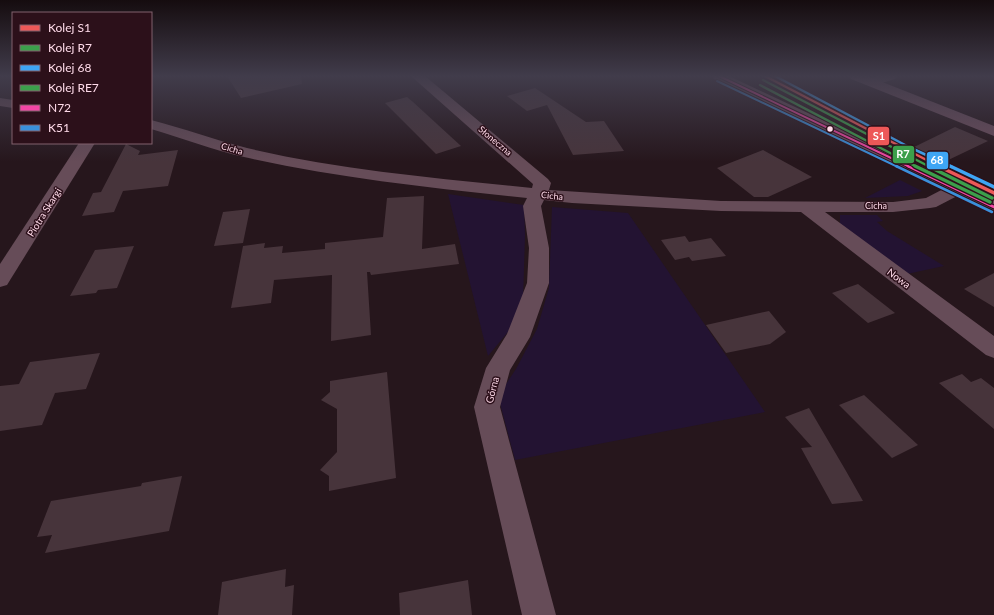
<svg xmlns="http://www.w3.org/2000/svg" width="994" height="615" viewBox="0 0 994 615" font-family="Lato,sans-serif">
  <rect width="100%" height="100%" fill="#26161c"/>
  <!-- green -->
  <g fill="#231332">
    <polygon points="900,180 922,191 908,196 865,198"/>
    <polygon points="448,194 524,205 525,235 523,299 508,332 488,356"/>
    <polygon points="552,207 628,213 765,412 515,460 498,396 516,369 537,329 549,288"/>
    <polygon points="840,215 877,215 883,221 877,222 887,231 944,266 907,274 840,224"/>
  </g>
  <!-- building -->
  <g fill="#47343b">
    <polygon points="227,76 301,76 302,84 241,98"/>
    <polygon points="535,88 586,122 604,121 624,151 573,155 547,105 527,111 507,96"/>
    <polygon points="407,97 413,102 461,146 436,154 385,103"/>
    <polygon points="955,127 988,141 942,163 910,149"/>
    <polygon points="126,144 140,151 138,155 178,150 168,186 123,191 114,212 82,216 93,193 101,192"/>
    <polygon points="763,150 812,177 768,197 754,197 717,168"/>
    <polygon points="424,196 422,249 455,244 459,264 371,275 370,272 367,272 371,335 331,341 332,275 274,280 271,303 231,308 243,246 265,243 264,248 283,246 282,253 325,249 325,243 383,237 387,198"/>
    <polygon points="250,209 243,243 214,246 223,212"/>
    <polygon points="685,236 689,242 711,238 726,256 692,261 689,257 675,260 661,240"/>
    <polygon points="134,246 117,288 98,290 96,293 70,296 95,250"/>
    <polygon points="994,273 994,307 964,289"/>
    <polygon points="858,284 895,313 868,323 832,293"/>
    <polygon points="769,311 786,332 770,344 726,353 706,325"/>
    <polygon points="100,353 86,389 55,393 42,425 0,431 0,386 19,384 30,362"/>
    <polygon points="387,372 396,478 329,491 329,476 320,470 337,452 337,409 321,400 330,392 330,381"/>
    <polygon points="962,374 971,382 981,378 994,388 994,429 939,383"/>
    <polygon points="864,395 918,445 892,458 839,405"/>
    <polygon points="809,408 846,471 863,501 832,504 801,448 812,447 785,417"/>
    <polygon points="182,476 169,531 45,553 52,535 37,537 51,501 141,486 142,483"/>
    <polygon points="286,569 285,587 294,585 292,615 218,615 222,582"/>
    <polygon points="468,580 472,615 400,615 399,593"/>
  </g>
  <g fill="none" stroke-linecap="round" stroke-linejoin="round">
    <!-- minor -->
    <g fill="#664c58" fill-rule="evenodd">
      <path d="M411 76H425L548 179 551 183 549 190 721 201 893 202 926 198 951 185 957 184 963 185 966 189 963 193 936 207 930 208 893 212H825L994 336V358L986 355 801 212 721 211 572 203 544 200 541 206 549 248V283L530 337 510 370 500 407 556 615H522L474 407 486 368 507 334 527 283 529 248 523 206 527 198C432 188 337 178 244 157 213 150 182 138 151 129V120C183 128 215 140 247 148 340 170 437 178 532 188L533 184Z"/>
      <polygon points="878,76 897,76 895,79 872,86 867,85 865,82 867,79"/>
      <polygon points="0,98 13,100 13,108 0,106"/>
      <polygon points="79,143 95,143 7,285 0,287 0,264"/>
    </g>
    <!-- secondary -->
    <g fill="#6c4e5d" fill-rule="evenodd">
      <polygon points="712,76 729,76 994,200 994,212 988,211 714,79"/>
      <polygon points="849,76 867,76 994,126 994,136 851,79"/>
    </g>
    <defs>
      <polyline id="bus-1-far1" points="719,76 910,167"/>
      <polyline id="bus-1" points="908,166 994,207"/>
      <polyline id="bus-2-far1" points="717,81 898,167"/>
      <polyline id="bus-2" points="896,166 992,212"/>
    </defs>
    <!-- bus-1-far1 casing -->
    <use href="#bus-1-far1" stroke="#2c101a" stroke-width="4"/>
    <!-- bus-1 casing -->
    <use href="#bus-1" stroke="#2c101a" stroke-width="5"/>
    <!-- bus-2-far1 casing -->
    <use href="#bus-2-far1" stroke="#2c101a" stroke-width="4"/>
    <!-- bus-2 casing -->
    <use href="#bus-2" stroke="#2c101a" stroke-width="5"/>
    <!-- bus-1-far1 -->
    <use href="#bus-1-far1" stroke="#f346a5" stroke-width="2"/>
    <!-- bus-1 -->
    <use href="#bus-1" stroke="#f346a5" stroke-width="2.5"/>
    <!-- bus-2-far1 -->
    <use href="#bus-2-far1" stroke="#3a90db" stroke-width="2"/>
    <!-- bus-2 -->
    <use href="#bus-2" stroke="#3a90db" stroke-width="2.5"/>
    <defs>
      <polyline id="rail-1-far1" points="765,76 940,167"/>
      <polyline id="rail-1" points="938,166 994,193"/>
      <polyline id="rail-2-far1" points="763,80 930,167"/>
      <polyline id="rail-2" points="928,166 992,198"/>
      <polyline id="rail-3-far1" points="775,76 907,146 952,167"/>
      <polyline id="rail-3" points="950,166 994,187"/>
      <polyline id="rail-4-far1" points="760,85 917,167"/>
      <polyline id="rail-4" points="915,166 990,202"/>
    </defs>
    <!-- rail-1-far1 casing -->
    <use href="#rail-1-far1" stroke="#2c101a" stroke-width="4.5"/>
    <!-- rail-1 casing -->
    <use href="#rail-1" stroke="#2c101a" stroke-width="6"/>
    <!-- rail-2-far1 casing -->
    <use href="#rail-2-far1" stroke="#2c101a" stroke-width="4.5"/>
    <!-- rail-2 casing -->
    <use href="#rail-2" stroke="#2c101a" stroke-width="6"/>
    <!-- rail-3-far1 casing -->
    <use href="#rail-3-far1" stroke="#2c101a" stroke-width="4.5"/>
    <!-- rail-3 casing -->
    <use href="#rail-3" stroke="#2c101a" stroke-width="6"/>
    <!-- rail-4-far1 casing -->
    <use href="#rail-4-far1" stroke="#2c101a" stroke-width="4.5"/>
    <!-- rail-4 casing -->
    <use href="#rail-4" stroke="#2c101a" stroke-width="6"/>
    <!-- rail-1-far1 -->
    <use href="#rail-1-far1" stroke="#ed5858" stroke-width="2.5"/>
    <!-- rail-1 -->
    <use href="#rail-1" stroke="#ed5858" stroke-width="3.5"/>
    <!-- rail-2-far1 -->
    <use href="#rail-2-far1" stroke="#3c9f4b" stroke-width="2.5"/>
    <!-- rail-2 -->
    <use href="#rail-2" stroke="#3c9f4b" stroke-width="3.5"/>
    <!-- rail-3-far1 -->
    <use href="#rail-3-far1" stroke="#3ea5f4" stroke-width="2.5"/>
    <!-- rail-3 -->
    <use href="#rail-3" stroke="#3ea5f4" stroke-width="3.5"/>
    <!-- rail-4-far1 -->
    <use href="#rail-4-far1" stroke="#3c9f4b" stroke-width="2.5"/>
    <!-- rail-4 -->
    <use href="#rail-4" stroke="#3c9f4b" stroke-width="3.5"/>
  </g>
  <!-- sky -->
  <linearGradient id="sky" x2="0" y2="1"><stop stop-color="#150c0f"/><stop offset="0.47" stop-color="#413c4b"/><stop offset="1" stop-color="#413c4b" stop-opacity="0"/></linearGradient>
  <rect width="994" height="162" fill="url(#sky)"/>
  <!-- markers -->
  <circle fill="#ffdbea" stroke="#2c101a" stroke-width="1.5" cx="830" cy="129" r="3.5"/>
  <g text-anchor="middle" stroke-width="3" stroke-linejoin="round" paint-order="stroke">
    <!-- far-street labels -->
    <g font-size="9" fill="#ffdbea" stroke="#2c101a">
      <text transform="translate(495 141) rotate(40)" y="3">Słoneczna</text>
      <text transform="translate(232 149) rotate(16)" y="3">Cicha</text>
      <text transform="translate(552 196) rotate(6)" y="3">Cicha</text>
      <text x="876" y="209">Cicha</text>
    </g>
    <!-- street labels -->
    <g font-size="10" fill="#ffdbea" stroke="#2c101a">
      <text transform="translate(44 212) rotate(-58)" y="4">Piotra Skargi</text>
      <text transform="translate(899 278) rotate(37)" y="4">Nowa</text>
      <text transform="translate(492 390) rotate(-76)" y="4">Górna</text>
    </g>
  </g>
  <g stroke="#2c101a" stroke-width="1.5">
    <rect x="867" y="126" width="23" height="20" rx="4" fill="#ed5858"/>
    <rect x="892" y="145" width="23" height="19" rx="4" fill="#3c9f4b"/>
    <rect x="926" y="151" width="23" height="19" rx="4" fill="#3ea5f4"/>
  </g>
  <g font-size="11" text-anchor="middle" font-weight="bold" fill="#fff">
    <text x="879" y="140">S1</text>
    <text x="903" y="158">R7</text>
    <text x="937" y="164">68</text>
  </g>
  <!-- legend -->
  <rect x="12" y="12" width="140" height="132" fill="#2c101a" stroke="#80616d"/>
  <rect x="20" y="25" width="20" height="6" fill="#ed5858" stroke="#80616d"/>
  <text x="48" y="32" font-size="12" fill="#ffdbea">Kolej S1</text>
  <rect x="20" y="45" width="20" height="6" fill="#3c9f4b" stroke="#80616d"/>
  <text x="48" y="52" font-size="12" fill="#ffdbea">Kolej R7</text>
  <rect x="20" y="65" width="20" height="6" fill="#3ea5f4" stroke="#80616d"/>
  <text x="48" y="72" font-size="12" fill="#ffdbea">Kolej 68</text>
  <rect x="20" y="85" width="20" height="6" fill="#3c9f4b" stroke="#80616d"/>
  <text x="48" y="92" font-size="12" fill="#ffdbea">Kolej RE7</text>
  <rect x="20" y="105" width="20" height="6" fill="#f346a5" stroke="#80616d"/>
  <text x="48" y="112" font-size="12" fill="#ffdbea">N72</text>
  <rect x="20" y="125" width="20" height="6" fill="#3a90db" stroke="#80616d"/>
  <text x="48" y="132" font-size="12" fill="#ffdbea">K51</text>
</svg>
